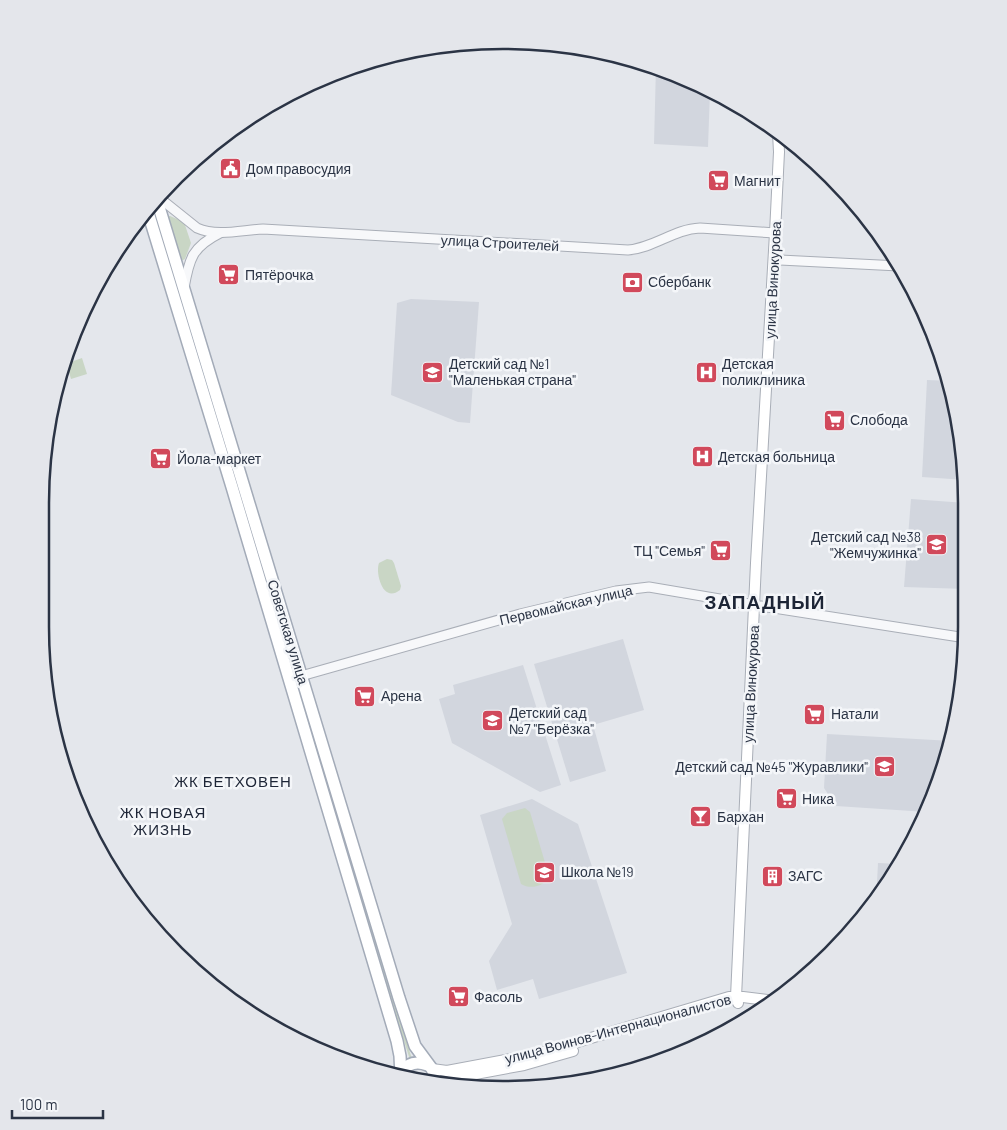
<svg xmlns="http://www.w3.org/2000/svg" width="1007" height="1130" viewBox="0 0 1007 1130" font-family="Barlow,sans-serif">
  <rect width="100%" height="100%" fill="#e4e7ec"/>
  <!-- built -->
  <g fill="#d2d6de">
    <polygon points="656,66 710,91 708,147 654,144"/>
    <polygon points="411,299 479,302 470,423 458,422 391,395 397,303"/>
    <polygon points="927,380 950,381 966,480 922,477"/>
    <polygon points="911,499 966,503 966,589 904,587"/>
    <polygon points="623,639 644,710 593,725 606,771 570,782 534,664"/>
    <polygon points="523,665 561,785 540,792 452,743 439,699 455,694 453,685"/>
    <polygon points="827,734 952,741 927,812 836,806 824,788"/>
    <polygon points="532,799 578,824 627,973 539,999 533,979 497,990 489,961 512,924 480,815"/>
    <polygon points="878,863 899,864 876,902"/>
  </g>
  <!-- green -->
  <g fill="#c9d6c5">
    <polygon points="166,216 170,216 184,222 191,243 185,259 181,261"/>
    <polygon points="82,358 87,374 71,379 67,365 68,363"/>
    <path d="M387 559 392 560 394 563 401 586 400 590C383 604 375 573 379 563Z"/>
    <polygon points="303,699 348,849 345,850 300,700"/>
    <path d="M525 808 530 812 549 876C545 886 531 890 521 884L502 819 507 813Z"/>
    <polygon points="351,861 412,1059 410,1060 348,862"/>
  </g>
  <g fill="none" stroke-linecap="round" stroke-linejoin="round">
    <defs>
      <g id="tertiary">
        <path d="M157 196 197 228C217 237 242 230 263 229L628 250C654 248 674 229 700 228L775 233"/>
        <polyline points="780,260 899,266"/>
        <path d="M184 288C189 259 192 247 220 233"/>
        <polyline points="761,606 966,638"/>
        <polyline points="301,676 520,614 616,591 649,587 755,605"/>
      </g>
      <g id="secondary">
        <polyline points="738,1003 736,997 756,563 775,233 779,152 778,133"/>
        <polyline points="432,1069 447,1071 537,1054 729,997 743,997 775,1001"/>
        <polyline points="448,1084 451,1080 459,1077 524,1065 573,1051"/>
      </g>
      <g id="primary">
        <polyline points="156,197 399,998 415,1046 432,1069 437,1083"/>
        <polyline points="147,209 232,487 397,1041 400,1056 401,1077"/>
        <path d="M401 1072C408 1063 417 1061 427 1065"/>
      </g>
    </defs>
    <!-- tertiary casing -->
    <use href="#tertiary" stroke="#a9aeb7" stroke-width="11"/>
    <!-- secondary casing -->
    <use href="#secondary" stroke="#a9aeb7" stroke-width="12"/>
    <!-- primary casing -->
    <use href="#primary" stroke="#a3abb8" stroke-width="14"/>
    <!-- tertiary -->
    <use href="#tertiary" stroke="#f7f8fa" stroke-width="9"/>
    <!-- secondary -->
    <use href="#secondary" stroke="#fff" stroke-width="10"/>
    <!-- primary -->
    <use href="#primary" stroke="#fff" stroke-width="11"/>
  </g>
  <!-- icons -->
  <defs>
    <symbol id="civic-square" viewBox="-11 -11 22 22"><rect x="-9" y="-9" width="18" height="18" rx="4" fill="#d1495b" stroke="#f4f6f9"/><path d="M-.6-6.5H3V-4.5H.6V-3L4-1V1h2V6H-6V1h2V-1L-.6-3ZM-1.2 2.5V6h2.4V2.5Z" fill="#fff"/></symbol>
    <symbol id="supermarket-square" viewBox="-11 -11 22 22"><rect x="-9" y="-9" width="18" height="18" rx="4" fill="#d1495b" stroke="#f4f6f9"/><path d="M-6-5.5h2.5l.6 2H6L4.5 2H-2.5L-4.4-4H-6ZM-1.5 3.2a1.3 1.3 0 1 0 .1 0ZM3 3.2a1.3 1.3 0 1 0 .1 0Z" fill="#fff"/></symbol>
    <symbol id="bank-square" viewBox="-11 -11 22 22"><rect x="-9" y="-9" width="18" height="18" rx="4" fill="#d1495b" stroke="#f4f6f9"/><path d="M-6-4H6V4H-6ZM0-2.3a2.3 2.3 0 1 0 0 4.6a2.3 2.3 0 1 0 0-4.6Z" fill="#fff"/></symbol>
    <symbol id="school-square" viewBox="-11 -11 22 22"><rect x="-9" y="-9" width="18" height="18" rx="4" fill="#d1495b" stroke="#f4f6f9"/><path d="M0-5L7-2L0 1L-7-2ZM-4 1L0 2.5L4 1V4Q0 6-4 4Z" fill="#fff"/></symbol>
    <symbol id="hospital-square" viewBox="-11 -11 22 22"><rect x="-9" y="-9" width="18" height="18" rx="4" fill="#d1495b" stroke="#f4f6f9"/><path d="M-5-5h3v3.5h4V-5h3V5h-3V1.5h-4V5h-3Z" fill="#fff"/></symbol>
    <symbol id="bar-square" viewBox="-11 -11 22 22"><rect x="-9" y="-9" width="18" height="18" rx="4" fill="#d1495b" stroke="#f4f6f9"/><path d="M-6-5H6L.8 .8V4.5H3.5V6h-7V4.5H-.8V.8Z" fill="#fff"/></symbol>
    <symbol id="building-square" viewBox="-11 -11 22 22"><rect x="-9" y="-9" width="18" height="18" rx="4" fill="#d1495b" stroke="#f4f6f9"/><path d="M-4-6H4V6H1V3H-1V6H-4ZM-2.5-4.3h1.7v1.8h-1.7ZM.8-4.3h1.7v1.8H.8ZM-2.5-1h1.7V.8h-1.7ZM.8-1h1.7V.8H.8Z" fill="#fff"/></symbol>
  </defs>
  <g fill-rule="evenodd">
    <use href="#civic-square" x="218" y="156" width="25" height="25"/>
    <use href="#supermarket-square" x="706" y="168" width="25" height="25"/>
    <use href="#supermarket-square" x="216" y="262" width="25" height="25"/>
    <use href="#bank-square" x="620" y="270" width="25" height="25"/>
    <use href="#school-square" x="420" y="360" width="25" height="25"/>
    <use href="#hospital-square" x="694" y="360" width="25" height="25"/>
    <use href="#supermarket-square" x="822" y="408" width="25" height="25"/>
    <use href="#hospital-square" x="690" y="444" width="25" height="25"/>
    <use href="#supermarket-square" x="148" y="446" width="25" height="25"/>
    <use href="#school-square" x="924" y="532" width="25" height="25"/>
    <use href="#supermarket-square" x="708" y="538" width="25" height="25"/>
    <use href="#supermarket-square" x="352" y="684" width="25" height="25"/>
    <use href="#supermarket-square" x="802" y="702" width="25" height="25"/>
    <use href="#school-square" x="480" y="708" width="25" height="25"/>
    <use href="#school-square" x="872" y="754" width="25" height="25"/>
    <use href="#supermarket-square" x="774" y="786" width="25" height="25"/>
    <use href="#bar-square" x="688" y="804" width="25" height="25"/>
    <use href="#school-square" x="532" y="860" width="25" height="25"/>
    <use href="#building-square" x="760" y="864" width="25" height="25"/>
    <use href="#supermarket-square" x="446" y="984" width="25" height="25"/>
  </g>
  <g text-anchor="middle" stroke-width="5" stroke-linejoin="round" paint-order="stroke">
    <!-- poi labels -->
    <g font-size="14" fill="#2b3445" stroke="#f4f6f9" text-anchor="start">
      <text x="246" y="174">Дом правосудия</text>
      <text x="734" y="186">Магнит</text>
      <text x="245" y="280">Пятёрочка</text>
      <text x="648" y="287">Сбербанк</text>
      <text x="449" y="369">Детский сад №1<tspan x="449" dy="16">"Маленькая страна"</tspan></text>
      <text x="722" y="369">Детская<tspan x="722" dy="16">поликлиника</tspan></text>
      <text x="850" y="425">Слобода</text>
      <text x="718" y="462">Детская больница</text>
      <text x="177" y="464">Йола-маркет</text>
      <text x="921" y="542" text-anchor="end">Детский сад №38<tspan x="921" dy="16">"Жемчужинка"</tspan></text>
      <text x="705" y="556" text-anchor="end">ТЦ "Семья"</text>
      <text x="381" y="701">Арена</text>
      <text x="509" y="718">Детский сад<tspan x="509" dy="16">№7 "Берёзка"</tspan></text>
      <text x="831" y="719">Натали</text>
      <text x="868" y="772" text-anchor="end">Детский сад №45 "Журавлики"</text>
      <text x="802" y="804">Ника</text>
      <text x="717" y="822">Бархан</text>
      <text x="561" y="877">Школа №19</text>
      <text x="788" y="881">ЗАГС</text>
      <text x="474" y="1002">Фасоль</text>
    </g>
    <!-- street labels -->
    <g font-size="14" fill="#2b3445" stroke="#f4f6f9">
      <text transform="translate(500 243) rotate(3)" y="5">улица Строителей</text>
      <text transform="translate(773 280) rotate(-87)" y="5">улица Винокурова</text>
      <text transform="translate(566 605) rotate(-13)" y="5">Первомайская улица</text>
      <text transform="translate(288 632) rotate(73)" y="5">Советская улица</text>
      <text transform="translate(751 684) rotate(-87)" y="5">улица Винокурова</text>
      <text transform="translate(618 1029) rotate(-15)" y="5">улица Воинов-Интернационалистов</text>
    </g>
    <!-- neighbourhood labels -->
    <g font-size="15" letter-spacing="1" fill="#1d2536" stroke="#f4f6f9">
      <text x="233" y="787">ЖК БЕТХОВЕН</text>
      <text x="163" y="818">ЖК НОВАЯ<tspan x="163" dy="17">ЖИЗНЬ</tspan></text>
    </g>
    <!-- district labels -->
    <g font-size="19" font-weight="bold" letter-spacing="1" fill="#1d2536" stroke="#f4f6f9">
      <text x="765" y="609">ЗАПАДНЫЙ</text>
    </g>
  </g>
  <!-- crop -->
  <path d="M0 0H1007V1130H0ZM503 49H504A454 454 0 0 1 958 503V627A454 454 0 0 1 504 1081H503A454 454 0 0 1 49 627V503A454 454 0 0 1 503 49Z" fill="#e4e6eb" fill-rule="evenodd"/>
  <path fill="none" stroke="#2b3445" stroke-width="2.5" d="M503 49H504A454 454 0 0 1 958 503V627A454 454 0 0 1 504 1081H503A454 454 0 0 1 49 627V503A454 454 0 0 1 503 49Z"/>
  <!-- scale -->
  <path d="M12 1110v8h91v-8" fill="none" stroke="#2b3445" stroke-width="2.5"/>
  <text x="20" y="1110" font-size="15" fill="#2b3445" stroke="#f4f6f9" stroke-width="4" paint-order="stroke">100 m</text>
</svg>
